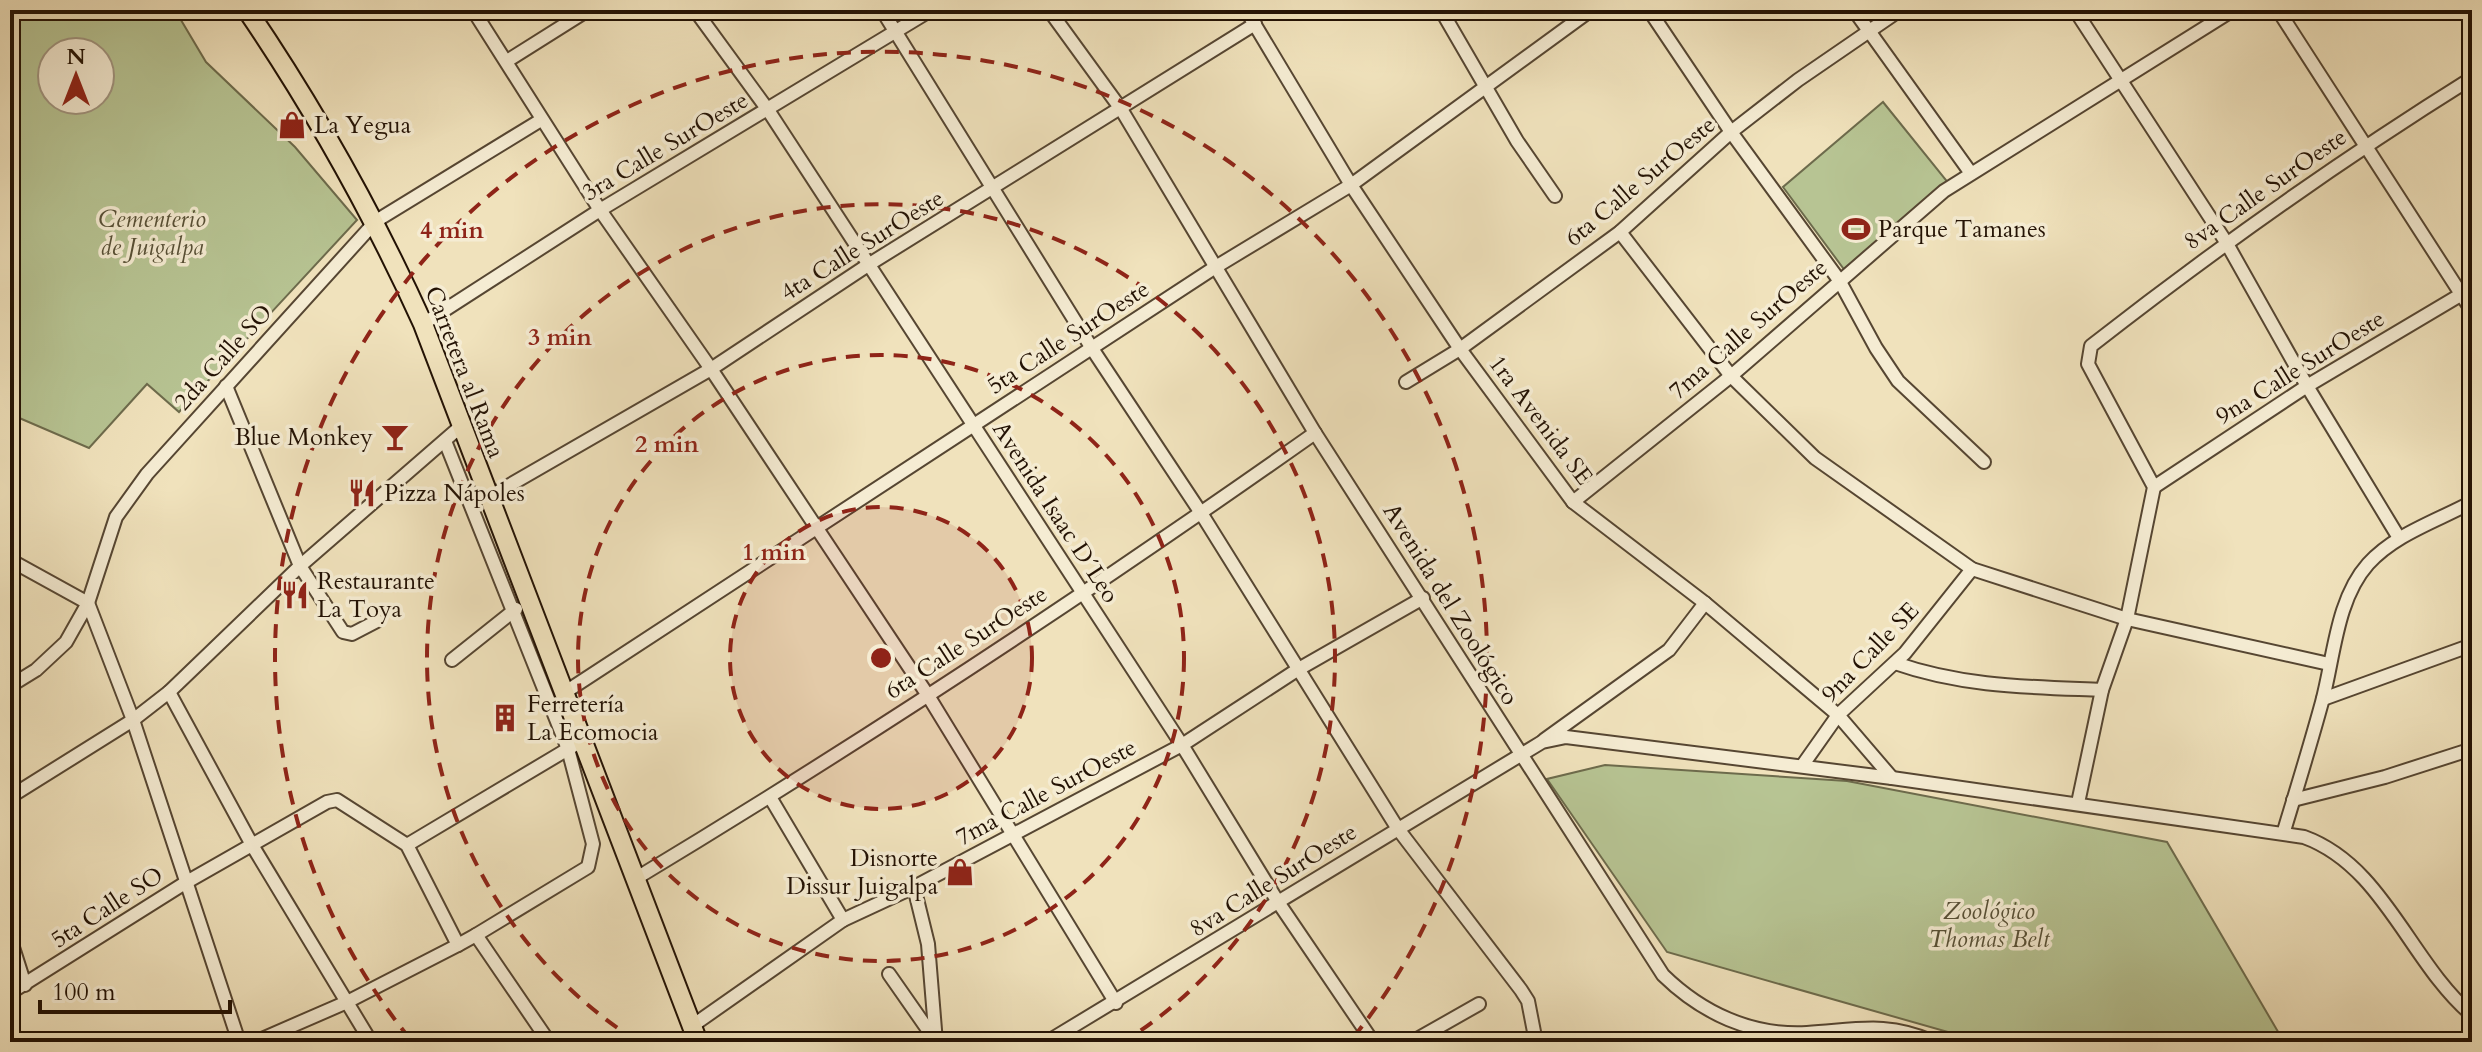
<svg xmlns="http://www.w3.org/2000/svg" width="2482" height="1052" viewBox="0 0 2482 1052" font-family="Cardo,serif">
  <rect width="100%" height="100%" fill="#f0e2bc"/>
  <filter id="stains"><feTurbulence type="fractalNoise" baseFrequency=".0025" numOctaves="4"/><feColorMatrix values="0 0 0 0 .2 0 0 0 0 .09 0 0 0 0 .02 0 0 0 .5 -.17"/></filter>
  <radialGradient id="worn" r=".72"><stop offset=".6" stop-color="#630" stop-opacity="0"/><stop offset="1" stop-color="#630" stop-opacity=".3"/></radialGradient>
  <!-- green -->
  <g fill="#b7c493" stroke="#6d6b4c" stroke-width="2" fill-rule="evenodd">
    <path d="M10 10H175L206 62 295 147 357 220 179 412 147 384 89 448 10 414ZM52 52H100V100H52Z"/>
    <polygon points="1883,102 1950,185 1846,272 1783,187"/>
    <polygon points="1605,765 1847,781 2167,842 2284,1042 1983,1042 1667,952 1547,779"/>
  </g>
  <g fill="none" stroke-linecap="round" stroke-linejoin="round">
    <defs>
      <g id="minor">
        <polyline points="473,10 600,210 711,369 927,694 1116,1003"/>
        <polyline points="695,10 768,110 1182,745 1278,902 1373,1042"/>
        <polyline points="882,10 1093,350 1201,513 1398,829 1521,990 1528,1001 1536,1042"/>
        <path d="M1049 10 1121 109 1315 433 1663 975C1702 1013 1751 1036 1807 1033 1857 1030 1886 1021 1934 1042"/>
        <polyline points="1246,10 1351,185 1460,349 1573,502 1705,603 1838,715 1892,778"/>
        <polyline points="1441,10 1517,141 1555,196"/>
        <polyline points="1649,10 1731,132 1839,280 1876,348 1898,381 1984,462"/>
        <polyline points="1854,10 1970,172"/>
        <polyline points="2075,10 2226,242 2307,386 2399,538"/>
        <polyline points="2278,10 2472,311"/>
        <polyline points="507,61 588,10"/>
        <polyline points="1620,232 1731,376 1815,458 1972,569 2127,619 2329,664"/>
        <polyline points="423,324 600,210 931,10"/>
        <polyline points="1406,382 1460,349 1620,232 1731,132 1798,80 1900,10"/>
        <polyline points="445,441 568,749 593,844 588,867 476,935"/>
        <polyline points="2154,487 2307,386 2472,288"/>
        <polyline points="489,497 711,369 868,265 1255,24"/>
        <polyline points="1573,502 1731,376 1944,191 2233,10"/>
        <polyline points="10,560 88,603 133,720 239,1042"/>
        <polyline points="377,621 352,634 343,632 300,566 460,427"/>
        <polyline points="452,660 516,609"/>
        <path d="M1895 663C1963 687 2031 687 2102 690"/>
        <polyline points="10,686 36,670 66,642 88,603 116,517 147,474 376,221 541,120"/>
        <polyline points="169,692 252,845 371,1042"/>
        <polyline points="564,693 1214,268 1351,185 1591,10"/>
        <polyline points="2323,699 2472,645"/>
        <polyline points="1544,740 1669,650 1705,603"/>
        <polyline points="1802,766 1838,715 1905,653 1972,569"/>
        <polyline points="10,797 133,720 169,692 300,566 226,386"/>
        <polyline points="770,797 843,920"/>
        <polyline points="2293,800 2385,777 2472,749"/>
        <path d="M2078 803 2102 690 2127 619 2154 487 2088 364 2091 346C2214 250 2339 161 2472 78"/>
        <path d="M2284 831C2297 788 2310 746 2322 702 2334 658 2336 600 2368 564 2395 534 2437 521 2472 502"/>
        <polyline points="407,845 573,746"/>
        <path d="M635 879C867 739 1094 589 1315 433"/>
        <polyline points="914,887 928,944 936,1042"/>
        <polyline points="10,938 25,985"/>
        <polyline points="889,974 933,1037"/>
        <polyline points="10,993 185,883 327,802 337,800 407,845 458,945 476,935 549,1042"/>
        <polyline points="692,1026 843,920 914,887 1182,745 1297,670 1423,598"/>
        <polyline points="255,1042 347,1002 458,945"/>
        <path d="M1047 1042 1542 742 1566 737 1892 778 2304 837C2384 866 2410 963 2472 1015"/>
        <polyline points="1412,1042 1479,1004"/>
      </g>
      <path id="highway" d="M247 10C315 110 373 214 423 324L698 1042"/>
    </defs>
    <!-- minor casing -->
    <use href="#minor" stroke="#564632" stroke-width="16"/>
    <!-- highway casing -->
    <use href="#highway" stroke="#231204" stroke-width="22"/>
    <!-- minor -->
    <use href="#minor" stroke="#f5ecd3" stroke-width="12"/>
    <!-- highway -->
    <use href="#highway" stroke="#f0e2bc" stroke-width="18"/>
  </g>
  <!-- distance rings -->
  <circle cx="881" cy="658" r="151" fill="#8f2418" fill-opacity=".12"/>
  <g fill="none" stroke="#8f2418" stroke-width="4" stroke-dasharray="14 10">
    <circle cx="881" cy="658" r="151"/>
    <circle cx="881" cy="658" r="303"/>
    <path d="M637 1041A454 454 0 1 1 1125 1041"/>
    <path d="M410 1039A606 606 0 1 1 1352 1039"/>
  </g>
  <!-- icons -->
  <defs>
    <symbol id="shop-bare" viewBox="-9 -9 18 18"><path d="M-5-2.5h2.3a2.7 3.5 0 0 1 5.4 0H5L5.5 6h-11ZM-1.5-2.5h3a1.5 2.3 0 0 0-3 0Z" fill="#8f2418" stroke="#f5ecd3" stroke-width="2.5" paint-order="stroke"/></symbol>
    <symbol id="stadium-bare" viewBox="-9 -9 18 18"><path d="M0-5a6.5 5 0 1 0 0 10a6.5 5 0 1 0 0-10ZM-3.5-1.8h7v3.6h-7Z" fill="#8f2418" stroke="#f5ecd3" stroke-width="2.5" paint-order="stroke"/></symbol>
    <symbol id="bar-bare" viewBox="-9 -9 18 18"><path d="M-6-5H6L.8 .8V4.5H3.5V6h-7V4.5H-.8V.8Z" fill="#8f2418" stroke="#f5ecd3" stroke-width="2.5" paint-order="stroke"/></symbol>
    <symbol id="restaurant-bare" viewBox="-9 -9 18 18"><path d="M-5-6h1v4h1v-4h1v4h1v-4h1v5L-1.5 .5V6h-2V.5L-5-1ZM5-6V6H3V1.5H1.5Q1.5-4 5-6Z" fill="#8f2418" stroke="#f5ecd3" stroke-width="2.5" paint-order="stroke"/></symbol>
    <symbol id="building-bare" viewBox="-9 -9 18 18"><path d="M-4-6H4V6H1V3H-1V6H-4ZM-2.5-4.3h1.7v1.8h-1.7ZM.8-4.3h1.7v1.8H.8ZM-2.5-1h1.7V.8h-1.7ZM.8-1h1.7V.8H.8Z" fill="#8f2418" stroke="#f5ecd3" stroke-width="2.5" paint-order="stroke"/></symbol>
  </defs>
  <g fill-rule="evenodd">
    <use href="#shop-bare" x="272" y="105" width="40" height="40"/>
    <use href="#stadium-bare" x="1836" y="209" width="40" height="40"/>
    <use href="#bar-bare" x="375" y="417" width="40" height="40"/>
    <use href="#restaurant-bare" x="342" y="473" width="40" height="40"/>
    <use href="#restaurant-bare" x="275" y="575" width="40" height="40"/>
    <use href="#building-bare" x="485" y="698" width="40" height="40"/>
    <use href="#shop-bare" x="940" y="852" width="40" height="40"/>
  </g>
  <g text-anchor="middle" stroke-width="7" stroke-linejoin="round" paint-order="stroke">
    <!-- poi labels -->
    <g font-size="24" fill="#231204" stroke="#f5ecd3" text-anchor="start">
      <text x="314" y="133">La Yegua</text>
      <text x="1878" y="237">Parque Tamanes</text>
      <text x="373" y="445" text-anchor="end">Blue Monkey</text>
      <text x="384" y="501">Pizza Nápoles</text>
      <text x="317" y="589">Restaurante<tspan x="317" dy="28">La Toya</tspan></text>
      <text x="527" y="712">Ferretería<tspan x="527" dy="28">La Ecomocia</tspan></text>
      <text x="938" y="866" text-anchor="end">Disnorte<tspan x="938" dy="28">Dissur Juigalpa</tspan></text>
    </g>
    <!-- street labels -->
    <g font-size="24" fill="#231204" stroke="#f5ecd3">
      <text transform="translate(665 146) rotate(-31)" y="8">3ra Calle SurOeste</text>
      <text transform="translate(1640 181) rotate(-40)" y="8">6ta Calle SurOeste</text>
      <text transform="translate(2265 189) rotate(-35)" y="8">8va Calle SurOeste</text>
      <text transform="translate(862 245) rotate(-32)" y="8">4ta Calle SurOeste</text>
      <text transform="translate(1748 329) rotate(-41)" y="8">7ma Calle SurOeste</text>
      <text transform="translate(1068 337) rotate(-33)" y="8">5ta Calle SurOeste</text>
      <text transform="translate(223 357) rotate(-48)" y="8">2da Calle SO</text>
      <text transform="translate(2300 367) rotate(-32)" y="8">9na Calle SurOeste</text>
      <text transform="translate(465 372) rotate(69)" y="8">Carretera al Rama</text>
      <text transform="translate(1541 420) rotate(53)" y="8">1ra Avenida SE</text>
      <text transform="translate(1056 512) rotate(57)" y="8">Avenida Isaac D´Leo</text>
      <text transform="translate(1451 604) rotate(58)" y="8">Avenida del Zoológico</text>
      <text transform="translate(966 642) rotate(-33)" y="8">6ta Calle SurOeste</text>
      <text transform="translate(1870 652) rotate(-46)" y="8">9na Calle SE</text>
      <text transform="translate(1046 792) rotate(-28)" y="8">7ma Calle SurOeste</text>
      <text transform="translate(1273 880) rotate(-32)" y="8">8va Calle SurOeste</text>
      <text transform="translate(107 907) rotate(-33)" y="8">5ta Calle SO</text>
    </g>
    <!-- park labels -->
    <g font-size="24" font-style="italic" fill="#575036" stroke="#f5ecd3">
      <text x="152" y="227">Cementerio<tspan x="152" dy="28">de Juigalpa</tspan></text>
      <text x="1989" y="919">Zoológico<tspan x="1989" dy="28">Thomas Belt</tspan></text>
    </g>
  </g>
  <circle cx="881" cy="658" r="12" fill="#8f2418" stroke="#f5ecd3" stroke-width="4"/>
  <g font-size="24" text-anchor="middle" font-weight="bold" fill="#8f2418" stroke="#f5ecd3" stroke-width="7" stroke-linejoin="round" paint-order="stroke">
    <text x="452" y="238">4 min</text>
    <text x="560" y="345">3 min</text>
    <text x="667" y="452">2 min</text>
    <text x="774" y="560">1 min</text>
  </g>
  <!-- margin -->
  <rect width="2482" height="1052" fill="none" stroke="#f0e2bc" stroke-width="40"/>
  <rect x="12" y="12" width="2458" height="1028" fill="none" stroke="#231204" stroke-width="4"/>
  <rect x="20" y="20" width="2442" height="1012" fill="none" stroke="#231204" stroke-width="2"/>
  <!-- north arrow -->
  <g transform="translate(76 76)"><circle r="38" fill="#f5ecd3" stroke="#a19580" stroke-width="2"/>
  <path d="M0-6L14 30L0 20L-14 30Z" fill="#8f2418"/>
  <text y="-12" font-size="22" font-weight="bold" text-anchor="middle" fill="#231204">N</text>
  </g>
  <!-- scale -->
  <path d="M40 1000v12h190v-12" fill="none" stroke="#231204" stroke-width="4"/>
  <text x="52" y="1000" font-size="24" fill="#231204" stroke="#f5ecd3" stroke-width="6" paint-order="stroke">100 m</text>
  <rect width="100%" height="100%" filter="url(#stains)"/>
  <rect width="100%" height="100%" fill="url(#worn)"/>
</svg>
